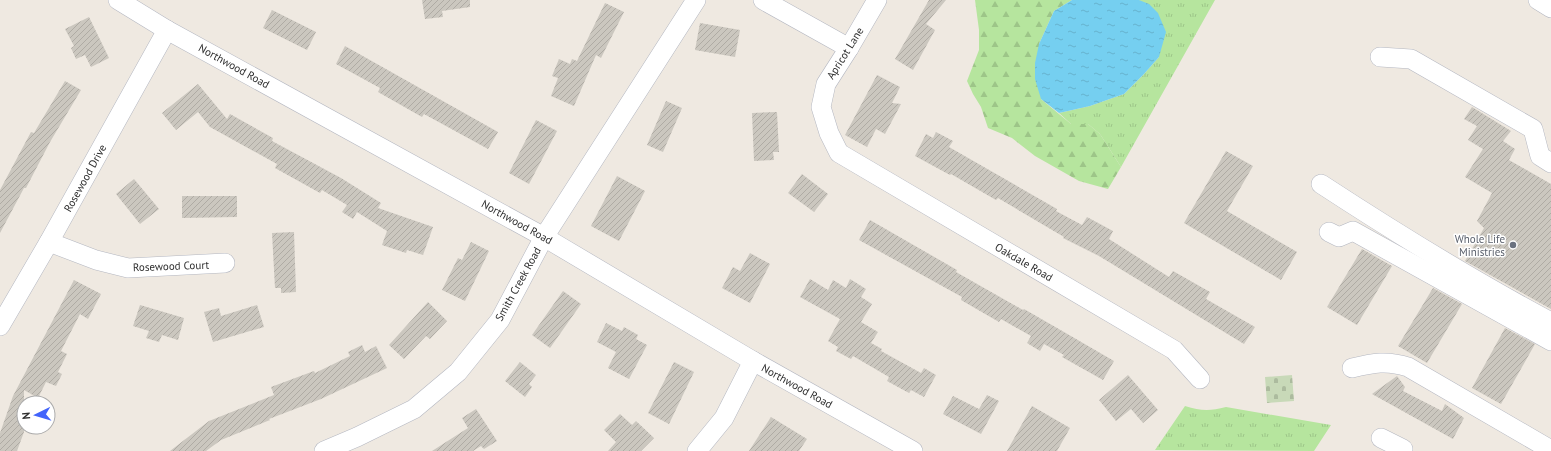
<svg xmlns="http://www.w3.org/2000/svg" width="1551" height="451" viewBox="0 0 1551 451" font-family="'PT Sans',sans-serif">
  <defs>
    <pattern id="grass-tufts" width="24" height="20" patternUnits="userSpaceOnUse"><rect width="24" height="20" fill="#b6e59e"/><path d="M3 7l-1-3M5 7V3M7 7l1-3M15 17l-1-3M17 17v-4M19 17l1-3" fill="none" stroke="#9dc588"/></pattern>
    <pattern id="forest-firs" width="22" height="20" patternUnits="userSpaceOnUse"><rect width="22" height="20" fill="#b6e59e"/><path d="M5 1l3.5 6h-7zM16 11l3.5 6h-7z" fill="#9dc588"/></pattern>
    <pattern id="cemetery-stones" width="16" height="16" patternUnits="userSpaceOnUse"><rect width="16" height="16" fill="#c8d9b8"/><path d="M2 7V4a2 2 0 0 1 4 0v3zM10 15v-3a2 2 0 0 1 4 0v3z" fill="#acbb9e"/></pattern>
    <pattern id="water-ripples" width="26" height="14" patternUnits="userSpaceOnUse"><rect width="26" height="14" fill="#75cff0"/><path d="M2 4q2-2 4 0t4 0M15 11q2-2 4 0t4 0" fill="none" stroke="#66b2ce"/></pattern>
    <pattern id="building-hatch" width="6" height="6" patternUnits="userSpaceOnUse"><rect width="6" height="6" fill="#cbc7bf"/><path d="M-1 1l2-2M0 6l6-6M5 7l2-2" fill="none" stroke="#afaba4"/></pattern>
  </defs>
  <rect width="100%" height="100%" fill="#efe9e1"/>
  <!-- grass -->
  <g fill="url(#grass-tufts)">
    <polygon points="1139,0 1215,0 1121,167 1100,134 1088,124 1071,124 1059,113 1090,106 1124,94 1144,74 1159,57"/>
    <path d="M1185 406C1201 411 1210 411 1226 407L1331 425 1314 451 1155 450Z"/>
  </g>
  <!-- forest -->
  <polygon fill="url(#forest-firs)" points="975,0 1072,0 1054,11 1039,44 1041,99 1071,124 1088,124 1100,134 1121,167 1108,189 1079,181 1035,156 1012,138 988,128 981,107 973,94 967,81 979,50 979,30"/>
  <!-- cemetery -->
  <polygon fill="url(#cemetery-stones)" points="1292,375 1294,401 1267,403 1265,377"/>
  <!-- water -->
  <polygon fill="url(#water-ripples)" points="1072,0 1139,0 1149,4 1158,13 1166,32 1159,57 1144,74 1124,94 1090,106 1059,113 1041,99 1035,79 1035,63 1039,44 1054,11"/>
  <!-- building -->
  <g fill="url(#building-hatch)">
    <polygon points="422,0 470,0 470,7 442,11 443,17 425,19"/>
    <polygon points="929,0 946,0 926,24 935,30 913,70 895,59"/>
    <polygon points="605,3 624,12 601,58 596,55 574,106 551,96 558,78 552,76 559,59 570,64 572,59 577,61"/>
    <polygon points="272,10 316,32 307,50 263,28"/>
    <polygon points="89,17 109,58 91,67 85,55 76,59 71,48 74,46 65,29"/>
    <polygon points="700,23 740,30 735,57 695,50"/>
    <polygon points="345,46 498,132 488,149 424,114 422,117 378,92 380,88 336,64"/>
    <polygon points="877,75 900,87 892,103 901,104 885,134 876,129 867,147 845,135"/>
    <polygon points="65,81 81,90 50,142 26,188 24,188 0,233 0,190 31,132 34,133"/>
    <polygon points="198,84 227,119 230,114 273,138 272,141 341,178 381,203 378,208 433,227 423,255 407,250 406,253 382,245 387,231 357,212 353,219 342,212 347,205 322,190 320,193 275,168 277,164 210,127 198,112 176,130 162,113"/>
    <polygon points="666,101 682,108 663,152 647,145"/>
    <polygon points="1472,107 1511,131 1503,141 1515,149 1509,160 1551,184 1551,309 1465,261 1484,228 1477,221 1492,193 1465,177 1483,149 1468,140 1477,126 1464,119"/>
    <polygon points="777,112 779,152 773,152 774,160 754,161 752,113"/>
    <polygon points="536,120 557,131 529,184 509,173"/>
    <polygon points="936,132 953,141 949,147 1057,209 1056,211 1082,225 1087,217 1113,231 1109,239 1169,277 1173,271 1210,292 1206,299 1255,327 1244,344 1099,256 1063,238 1064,237 998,198 996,200 951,174 950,175 915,156 926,134 933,138"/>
    <polygon points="1226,151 1253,166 1227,211 1297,252 1281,280 1184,223"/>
    <polygon points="802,174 828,194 814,212 788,193"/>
    <polygon points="617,176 645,191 619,241 591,226"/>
    <polygon points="134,179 159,209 140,224 116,194"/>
    <polygon points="182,196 237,196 237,217 182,218"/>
    <polygon points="870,220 957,270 956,272 1023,310 1024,309 1064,332 1114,361 1103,380 1062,357 1064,355 1044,344 1040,351 1027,343 1031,336 1001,319 999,322 961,300 962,297 859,240"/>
    <polygon points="294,232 296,292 281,293 281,288 275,288 272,233"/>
    <polygon points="471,242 489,251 465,301 442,290 458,258 462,260"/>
    <polygon points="1362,249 1392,266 1357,325 1327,307"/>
    <polygon points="750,253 770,264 750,303 722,288 733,267 740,271"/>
    <polygon points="810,279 828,290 833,280 846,288 850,279 866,289 861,297 872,304 861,322 878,332 871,343 882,349 881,351 921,373 924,368 936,375 924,397 911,390 909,393 887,381 889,377 853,356 851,359 836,351 838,347 828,341 840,319 800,297"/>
    <polygon points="74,280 101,294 88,319 80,314 61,351 67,354 58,372 62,374 56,386 46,382 38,398 24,390 24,432 17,451 0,451 0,433 13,396"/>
    <polygon points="1433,288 1462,304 1427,363 1398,346"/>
    <polygon points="563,291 581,304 550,348 532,335"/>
    <polygon points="428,302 447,321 430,339 426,336 404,359 389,345"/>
    <polygon points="140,305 184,318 178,340 162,335 159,342 146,338 149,331 133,326"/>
    <polygon points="257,305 264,327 213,342 204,312 219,308 221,316"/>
    <polygon points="606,323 622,331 624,327 638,335 636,339 647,345 629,379 608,368 616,352 597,342"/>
    <polygon points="1505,328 1535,344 1501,404 1472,388"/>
    <polygon points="362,345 365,352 376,346 387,368 321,399 269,419 270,420 221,440 206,451 170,451 209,421 274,395 271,387 314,371 315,373 350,356 348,352"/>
    <polygon points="520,362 536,375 529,384 532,387 525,397 505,381"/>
    <polygon points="674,362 694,372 669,424 648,413"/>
    <polygon points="1128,375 1158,410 1143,423 1131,409 1116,421 1099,400"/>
    <polygon points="1397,376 1405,387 1403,391 1442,411 1445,404 1464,418 1453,439 1372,394"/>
    <polygon points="987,395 999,401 981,434 943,414 953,396 979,409"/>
    <polygon points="1032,406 1070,428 1057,451 1007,451"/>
    <polygon points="476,409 497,441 484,449 481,446 473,451 432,451 468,428 462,418"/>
    <polygon points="620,414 632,425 636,421 654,438 641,451 608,451 616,442 604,430"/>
    <polygon points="771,417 807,439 799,451 749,451"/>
  </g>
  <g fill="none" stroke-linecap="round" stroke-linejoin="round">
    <defs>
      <g id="minor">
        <polyline points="118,0 167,30 544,237 753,361 913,451"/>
        <polyline points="763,0 849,48"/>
        <polyline points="877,0 849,48 826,84 821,107 829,133 839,153 1174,350 1200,379"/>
        <polyline points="1538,0 1551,8"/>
        <polyline points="1380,57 1411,59 1533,129 1540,156 1551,163"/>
        <path d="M1321 184C1396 233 1472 280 1551 322"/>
        <polyline points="1329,232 1339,237 1353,231 1551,341"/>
        <polyline points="49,242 96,260 128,268 225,263"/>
        <polyline points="0,326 49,242 167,30"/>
        <path d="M1352 368C1373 363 1387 360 1408 367L1551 450"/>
        <polyline points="1381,438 1403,449 1402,451"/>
        <polyline points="324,451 357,437 414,409 458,372 500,320 544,237 696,0"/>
        <polyline points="697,451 724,418 753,361"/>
      </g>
    </defs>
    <!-- minor casing -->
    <use href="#minor" stroke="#b4b7c1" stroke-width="20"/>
    <!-- minor -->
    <use href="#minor" stroke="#fff" stroke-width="19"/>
  </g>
  <!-- markers -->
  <circle fill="#6b7280" stroke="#fff" stroke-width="1.5" cx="1513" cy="245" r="4"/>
  <g text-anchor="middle" stroke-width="3" stroke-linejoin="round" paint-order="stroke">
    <!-- street labels -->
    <g font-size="11" fill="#2e2e2e" stroke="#fff">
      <text transform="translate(845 53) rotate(-58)" y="4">Apricot Lane</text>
      <text transform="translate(234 66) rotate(29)" y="4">Northwood Road</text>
      <text transform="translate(85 178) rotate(-61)" y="4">Rosewood Drive</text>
      <text transform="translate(517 222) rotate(29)" y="4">Northwood Road</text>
      <text transform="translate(1024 262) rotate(30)" y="4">Oakdale Road</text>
      <text transform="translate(171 266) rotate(-2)" y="4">Rosewood Court</text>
      <text transform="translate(518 284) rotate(-61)" y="4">Smith Creek Road</text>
      <text transform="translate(797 386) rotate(29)" y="4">Northwood Road</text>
    </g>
    <!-- worship labels -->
    <g font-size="11" fill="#5b616d" stroke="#fff" text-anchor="end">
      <text x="1505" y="243">Whole Life<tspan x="1505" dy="13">Ministries</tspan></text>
    </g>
  </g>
  <!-- north arrow -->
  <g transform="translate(36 415) rotate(265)"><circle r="19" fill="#ffffff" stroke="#ababab"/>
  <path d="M0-3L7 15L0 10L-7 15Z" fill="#4264fb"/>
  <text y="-6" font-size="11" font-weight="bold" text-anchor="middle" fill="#2e2e2e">N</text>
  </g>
</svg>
